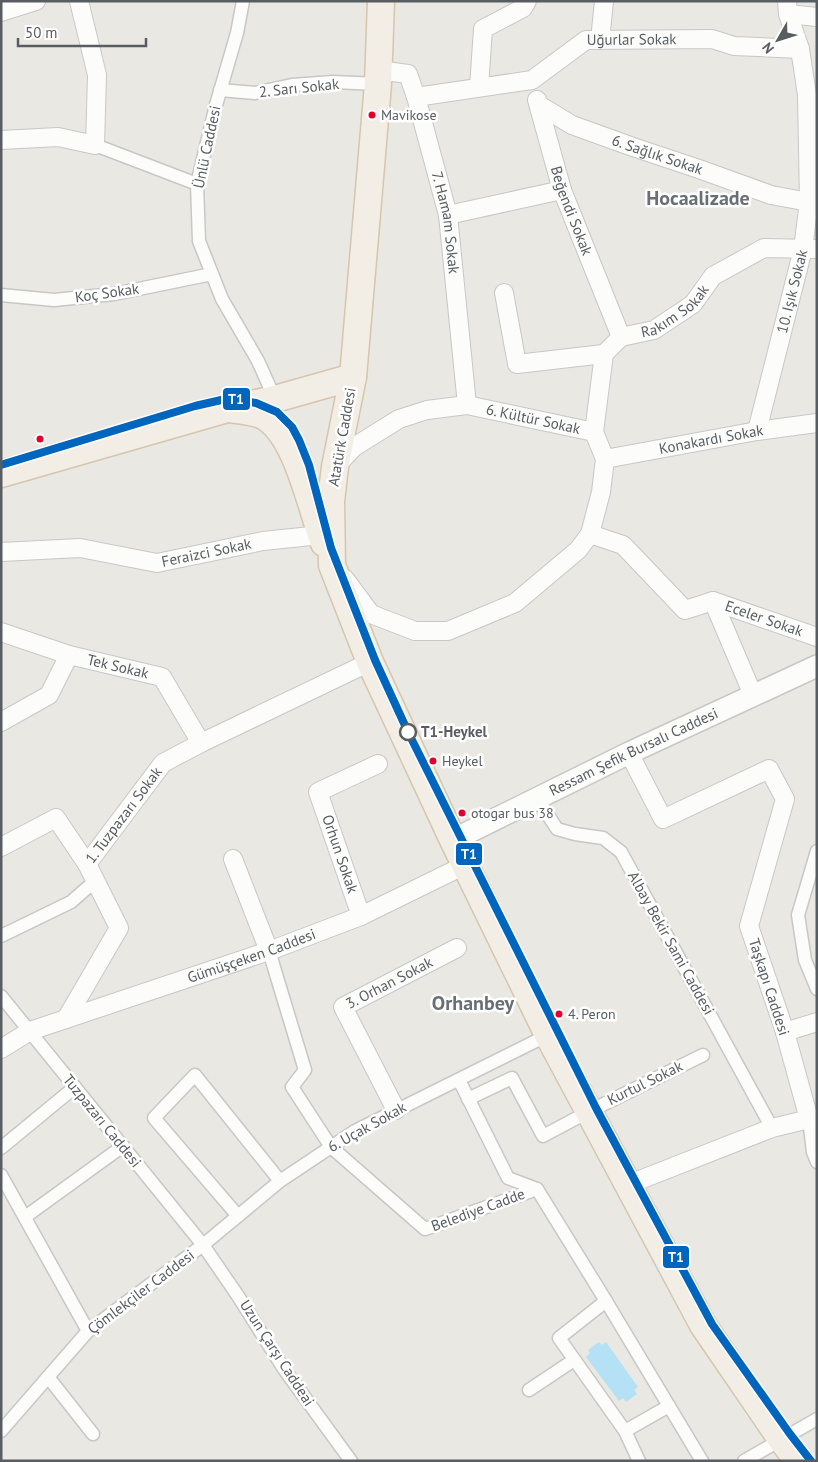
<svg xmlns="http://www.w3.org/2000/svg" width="818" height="1462" viewBox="0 0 818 1462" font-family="'PT Sans',sans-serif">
  <rect width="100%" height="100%" fill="#eae8e2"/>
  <!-- water -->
  <polygon fill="#b4e1f6" points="599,1342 602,1345 606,1342 638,1387 634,1390 637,1394 626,1402 623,1398 619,1401 586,1357 590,1353 588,1350"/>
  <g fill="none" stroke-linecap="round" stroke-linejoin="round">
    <defs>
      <g id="pedestrian">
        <polyline points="243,1 237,33 216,105 197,184 199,241 222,299 258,361 275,399"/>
        <polyline points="220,90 255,93 292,85 333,82 378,84"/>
        <polyline points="95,145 197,184"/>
        <polyline points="1,295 54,300 114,294 212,274"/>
        <polyline points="537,798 557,829 575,834 603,838 621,852 772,1128"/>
        <polyline points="817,851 798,915 805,960 817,989"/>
        <polyline points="1,936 71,902 95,881"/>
        <polyline points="269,951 305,1070 292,1087 331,1147 425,1229 537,1189"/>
        <polyline points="1,996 203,1245 238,1296 284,1369 351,1461"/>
        <polyline points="459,1080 508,1178 537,1189 606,1301 559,1338 625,1431 639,1461"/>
        <polyline points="468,1099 512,1078 543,1136 588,1112 703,1055"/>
        <polyline points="809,1119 813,1152 817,1162"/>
        <polyline points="1,1148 75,1087"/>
        <polyline points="1,1175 88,1331"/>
        <polyline points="238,1216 154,1118 195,1075 280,1181"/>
        <polyline points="25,1217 123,1146"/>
        <polyline points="606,1301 702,1461"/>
        <polyline points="48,1377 93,1434"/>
        <polyline points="529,1390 574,1360"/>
        <polyline points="1,1431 88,1331 203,1245 280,1181 355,1131 548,1035"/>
        <polyline points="625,1431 669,1406"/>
        <polyline points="744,1461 817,1419"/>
      </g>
      <g id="minor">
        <polyline points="1,12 36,1"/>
        <polyline points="788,14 817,17"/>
        <polyline points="600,40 604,1"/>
        <path id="s1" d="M378 70 408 74 416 97 448 215 467 405"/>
        <polyline points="479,87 483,29 523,8 527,1"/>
        <path id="s2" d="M416 97 532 80 586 40 712 39 734 46 800 49"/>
        <path id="s3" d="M537 100 562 190 621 337"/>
        <path id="s4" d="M539 105 572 125 633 147 699 169 771 195 809 202"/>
        <polyline points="1,140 58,137 95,145 97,75 79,1"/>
        <polyline points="448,215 562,190"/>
        <polyline points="504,293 517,364 604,354"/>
        <path id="s5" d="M757 431 803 249 809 202 807 95 800 49 788 14 787 1"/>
        <path id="s6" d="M594 432 604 354 621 337 654 330 693 304 713 276 764 248 817 249"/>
        <path id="s7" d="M605 459 757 431 817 423"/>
        <path id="s8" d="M335 467 354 447 399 419 427 410 467 405 594 432 605 459 601 492 590 534 578 550 515 603 448 631H415L371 614 345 579"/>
        <path id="s9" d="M590 534 623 545 685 610 713 601 817 637"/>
        <path id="s10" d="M1 552 80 548 157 563 263 541 321 535"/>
        <polyline points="713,601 753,695"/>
        <path id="s11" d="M1 632 69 655 162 677 201 743"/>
        <polyline points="1,722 49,695 69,655"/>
        <polyline points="1,847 56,818 87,864"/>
        <polyline points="233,859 269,951"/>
        <polyline points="361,916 318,792 378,764"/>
        <path id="s12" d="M66 1019 119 928 87 864 163 763 201 743 370 662"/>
        <polyline points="785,1032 817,1022"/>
        <path id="s13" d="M1 1049 30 1031 269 951 361 916 465 865"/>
        <path id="s14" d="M396 1110 343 1007 457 948"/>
        <polyline points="627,1185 772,1128 809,1119 785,1032 749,926 785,799 769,769 663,819 629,753"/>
      </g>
      <g id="tertiary">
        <path id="s15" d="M453 840 629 753 817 666"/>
      </g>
      <g id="primary">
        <polyline points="381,1 378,84 353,377 335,467 331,501 332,565 370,662 453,840 548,1035 703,1325 781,1439 798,1461"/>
        <polyline points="237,407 275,399 353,377"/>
        <path d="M1 474 227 409C237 410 251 411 261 415 296 430 311 509 324 543"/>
      </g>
    </defs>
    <!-- pedestrian casing -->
    <use href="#pedestrian" stroke="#c7c7c7" stroke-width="15"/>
    <!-- minor casing -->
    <use href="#minor" stroke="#c7c7c7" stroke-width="20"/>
    <!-- tertiary casing -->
    <use href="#tertiary" stroke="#c7c7c7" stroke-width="24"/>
    <!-- primary casing -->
    <use href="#primary" stroke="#d5c6ad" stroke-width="29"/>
    <!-- pedestrian -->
    <use href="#pedestrian" stroke="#fcfcfb" stroke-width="12"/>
    <!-- minor -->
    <use href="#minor" stroke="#fcfcfb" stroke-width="18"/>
    <!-- tertiary -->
    <use href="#tertiary" stroke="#fcfcfb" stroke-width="21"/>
    <!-- primary -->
    <use href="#primary" stroke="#f2eee5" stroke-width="26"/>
    <defs>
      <polyline id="tram-1" points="1,465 195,406 230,398 256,403 277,412 292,427 299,440 309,465 331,548 375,660 408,732 596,1108 712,1324 790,1434 811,1461"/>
    </defs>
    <!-- tram-1 casing -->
    <use href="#tram-1" stroke="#fff" stroke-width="11"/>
    <!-- tram-1 -->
    <use href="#tram-1" stroke="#0065bd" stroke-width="8"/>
  </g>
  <!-- markers -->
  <g fill="#e4002b" stroke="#fff" stroke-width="2">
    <circle cx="372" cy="115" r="4.5"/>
    <circle cx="40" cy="439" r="4.5"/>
    <circle cx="433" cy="761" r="4.5"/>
    <circle cx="462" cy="813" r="4.5"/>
    <circle cx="559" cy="1014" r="4.5"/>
  </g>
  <circle fill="#fff" stroke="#585d62" stroke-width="2.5" cx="408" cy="732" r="8"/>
  <g text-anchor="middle" stroke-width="5" stroke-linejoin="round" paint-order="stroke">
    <!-- bus labels -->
    <g font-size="14" fill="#585d62" stroke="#fff" text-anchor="start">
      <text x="381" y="120">Mavikose</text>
      <text x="442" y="766">Heykel</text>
      <text x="471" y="818">otogar bus 38</text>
      <text x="568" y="1019">4. Peron</text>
    </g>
    <!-- street labels -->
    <g font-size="15" fill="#585d62" stroke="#fff">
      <text dy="5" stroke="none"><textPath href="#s2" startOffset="230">Uğurlar Sokak</textPath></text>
      <text transform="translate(299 88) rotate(-6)" y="5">2. Sarı Sokak</text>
      <text transform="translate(207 147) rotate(-78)" y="5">Ünlü Caddesi</text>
      <text dy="5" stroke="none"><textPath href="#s4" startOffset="129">6. Sağlık Sokak</textPath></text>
      <text dy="5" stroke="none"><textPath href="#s3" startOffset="116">Beğendi Sokak</textPath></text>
      <text dy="5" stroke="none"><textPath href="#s1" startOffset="184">7. Hamam Sokak</textPath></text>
      <text dy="5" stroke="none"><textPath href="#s5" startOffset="144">10. Işık Sokak</textPath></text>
      <text transform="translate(107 293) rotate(-8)" y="5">Koç Sokak</text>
      <text dy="5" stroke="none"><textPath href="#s6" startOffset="164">Rakım Sokak</textPath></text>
      <text dy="5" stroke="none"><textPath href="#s8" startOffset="218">6. Kültür Sokak</textPath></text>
      <text transform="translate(342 437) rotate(-80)" y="5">Atatürk Caddesi</text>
      <text dy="5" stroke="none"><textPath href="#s7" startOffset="108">Konakardı Sokak</textPath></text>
      <text dy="5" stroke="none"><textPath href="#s10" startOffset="208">Feraizci Sokak</textPath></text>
      <text dy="5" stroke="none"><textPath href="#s9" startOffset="208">Eceler Sokak</textPath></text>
      <text dy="5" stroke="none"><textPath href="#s11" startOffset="122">Tek Sokak</textPath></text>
      <text dy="5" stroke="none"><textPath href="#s15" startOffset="201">Ressam Şefik Bursalı Caddesi</textPath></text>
      <text dy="5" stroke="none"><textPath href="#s12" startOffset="238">1. Tuzpazarı Sokak</textPath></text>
      <text transform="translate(340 854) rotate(71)" y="5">Orhun Sokak</text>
      <text transform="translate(671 943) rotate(61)" y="5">Albay Bekir Sami Caddesi</text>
      <text dy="5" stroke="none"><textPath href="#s13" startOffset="268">Gümüşçeken Caddesi</textPath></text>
      <text dy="5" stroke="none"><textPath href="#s14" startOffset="168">3. Orhan Sokak</textPath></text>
      <text transform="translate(769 987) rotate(72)" y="5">Taşkapı Caddesi</text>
      <text transform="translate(645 1083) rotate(-26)" y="5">Kurtul Sokak</text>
      <text transform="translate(102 1121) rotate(51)" y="5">Tuzpazarı Caddesi</text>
      <text transform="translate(367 1127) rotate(-29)" y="5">6. Uçak Sokak</text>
      <text transform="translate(478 1210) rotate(-20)" y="5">Belediye Cadde</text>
      <text transform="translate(141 1292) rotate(-37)" y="5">Çömlekçiler Caddesi</text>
      <text transform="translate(277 1353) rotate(57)" y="5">Uzun Çarşı Caddeai</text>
    </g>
    <!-- stop labels -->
    <g font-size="15" font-weight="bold" fill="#585d62" stroke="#fff" text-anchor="start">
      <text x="421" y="737">T1-Heykel</text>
    </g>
    <!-- district labels -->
    <g font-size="20" font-weight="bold" fill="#697074" stroke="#fff">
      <text x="698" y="205">Hocaalizade</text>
      <text x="473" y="1010">Orhanbey</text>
    </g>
  </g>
  <g stroke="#fff" stroke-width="2">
    <rect x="222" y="387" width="29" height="24" rx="5" fill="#0065bd"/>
    <rect x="455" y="842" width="28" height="24" rx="5" fill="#0065bd"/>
    <rect x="662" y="1245" width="28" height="24" rx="5" fill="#0065bd"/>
  </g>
  <g font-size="14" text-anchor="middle" font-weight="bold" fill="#fff">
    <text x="236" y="404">T1</text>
    <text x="469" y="859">T1</text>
    <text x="676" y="1262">T1</text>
  </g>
  <!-- border -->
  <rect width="818" height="1462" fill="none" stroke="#585d62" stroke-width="5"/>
  <!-- north arrow -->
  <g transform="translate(778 40) rotate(231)" stroke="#ffffff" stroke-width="4" paint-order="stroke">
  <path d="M0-4L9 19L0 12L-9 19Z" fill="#585d62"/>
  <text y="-8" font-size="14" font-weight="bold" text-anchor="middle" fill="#585d62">N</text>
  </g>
  <!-- scale -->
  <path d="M18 38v8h128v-8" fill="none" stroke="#585d62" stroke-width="2.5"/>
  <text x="25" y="38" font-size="15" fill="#585d62" stroke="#ffffff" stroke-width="4" paint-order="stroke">50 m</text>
</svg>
